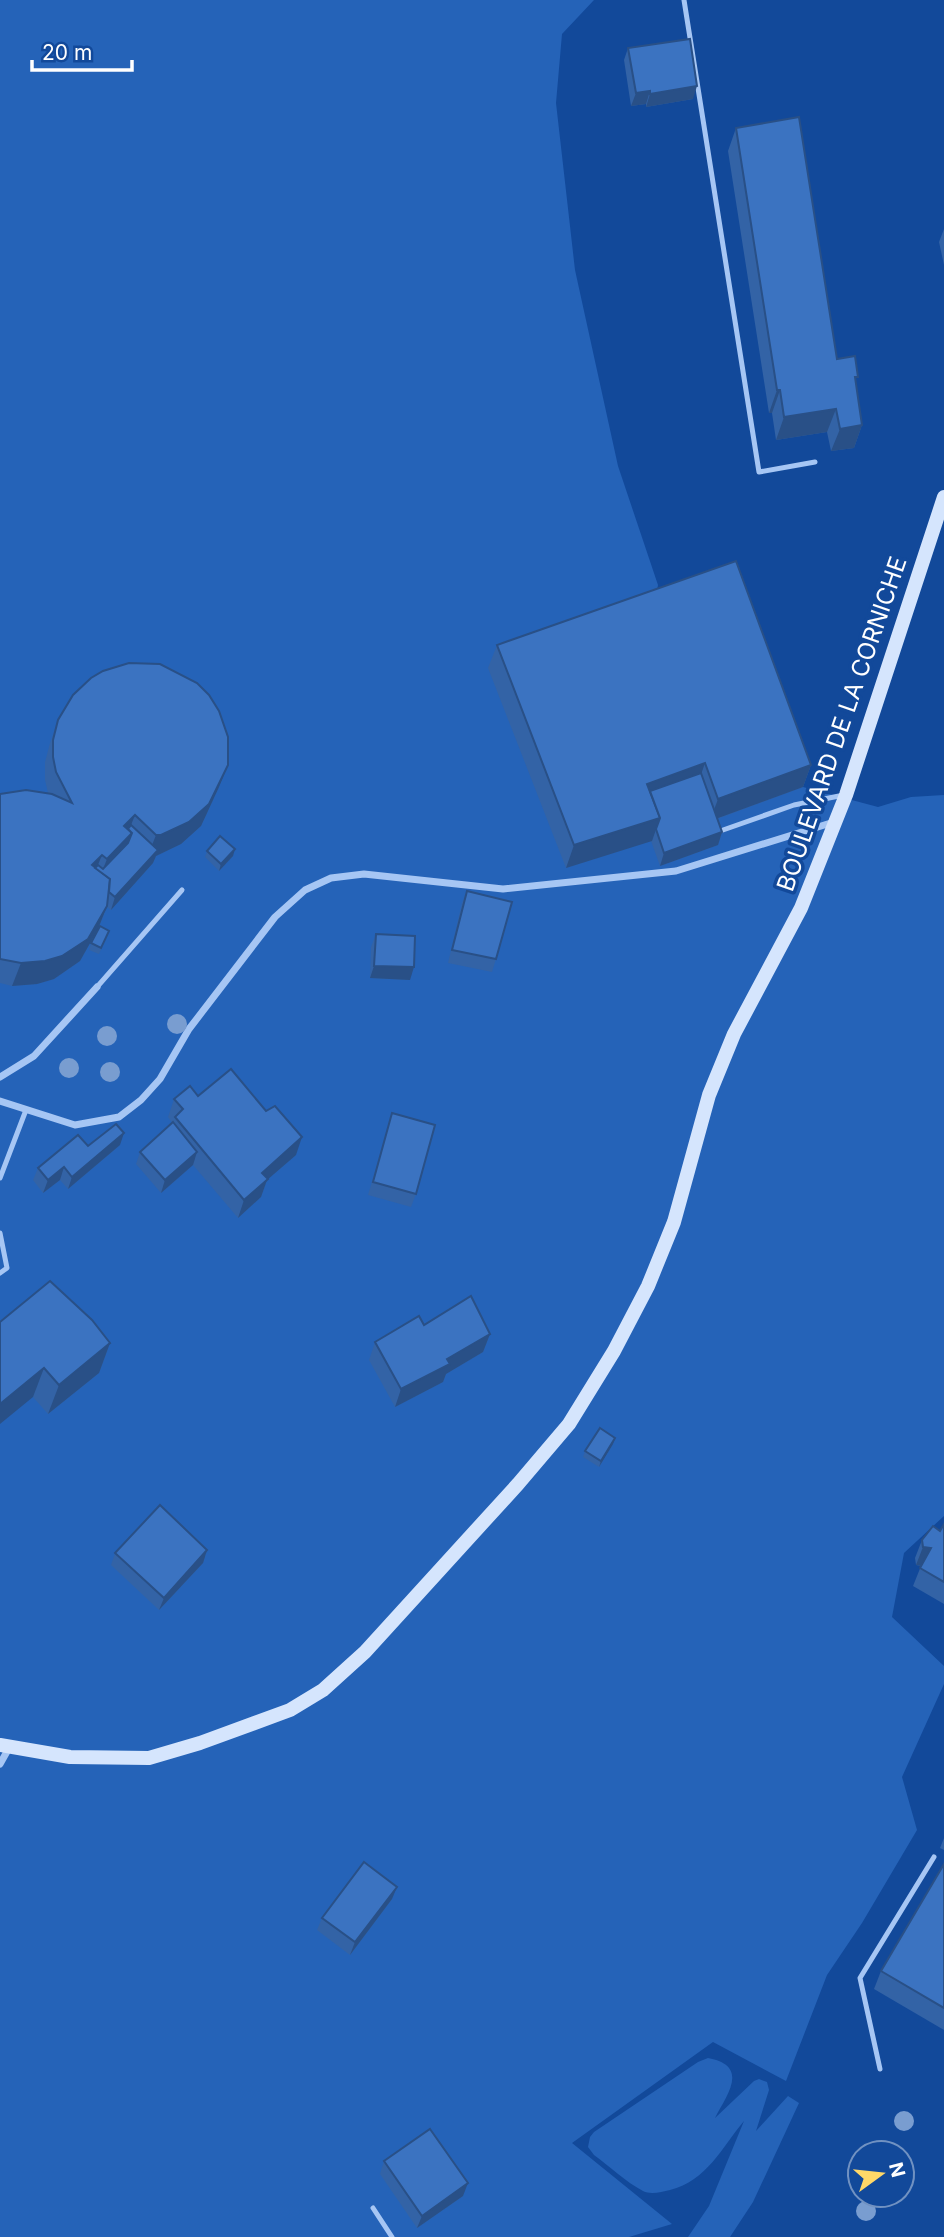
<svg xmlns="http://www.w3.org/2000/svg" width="944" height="2237" viewBox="0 0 944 2237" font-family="Inter,sans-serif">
  <rect width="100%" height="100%" fill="#12499a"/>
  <!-- green -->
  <g fill="#2563b8">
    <polygon points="0,0 594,0 562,34 556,103 575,270 618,466 658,585 654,609 728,584 803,787 878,807 911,797 944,795 944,1516 904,1553 892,1617 944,1666 944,1684 902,1777 917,1830 862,1923 827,1975 786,2081 713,2042 572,2143 672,2224 629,2237 0,2237"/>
    <path d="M708 2058C751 2066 726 2096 715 2118L754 2081 759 2079 767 2082 769 2090 756 2131 788 2096 799 2103 753 2202 730 2237H688L709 2206 744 2121C722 2147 707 2181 670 2190 661 2192 651 2195 643 2191 626 2182 609 2166 594 2155L588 2147 590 2137 594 2132 698 2062Z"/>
  </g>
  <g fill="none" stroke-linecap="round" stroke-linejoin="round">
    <!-- lane -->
    <g stroke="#a6c6f4" stroke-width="5">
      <polyline points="684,0 759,472 815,462"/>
      <polyline points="723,830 794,805 844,795"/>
      <polyline points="97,987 182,890"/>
      <polyline points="0,1178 26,1110"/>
      <polyline points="0,1233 7,1268 0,1273"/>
      <polyline points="880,2069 860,1978 934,1857"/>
      <polyline points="373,2208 392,2237"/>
    </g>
    <!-- street -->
    <g stroke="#a6c6f4" stroke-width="7">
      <polyline points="0,1077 34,1056 97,987"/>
      <polyline points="0,1101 75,1125 119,1117 141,1100 160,1079 189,1029 275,917 305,890 331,878 364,874 503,889 676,871 834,822"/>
      <polyline points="0,1764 9,1748"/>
    </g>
    <!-- secondary -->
    <polyline stroke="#d5e5fd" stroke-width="14" points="0,1745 70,1757 149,1758 200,1743 290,1710 323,1690 365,1652 518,1484 569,1424 614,1351 648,1286 674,1222 709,1095 734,1034 801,908 846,795 944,497"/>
  </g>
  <!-- trees -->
  <g fill="#799dd0">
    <circle cx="177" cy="1024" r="10"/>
    <circle cx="107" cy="1036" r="10"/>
    <circle cx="69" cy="1068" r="10"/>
    <circle cx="110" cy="1072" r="10"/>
    <circle cx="904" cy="2121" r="10"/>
    <circle cx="866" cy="2211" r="10"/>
  </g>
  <!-- wall -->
  <g fill="#3363a6">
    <polygon points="628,48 693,99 646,107 646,104 631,106 624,60"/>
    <polygon points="736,128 837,359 856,383 862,425 854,448 831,451 827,432 776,440 772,413 769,413 728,151"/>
    <polygon points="944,229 944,265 939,242"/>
    <polygon points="497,645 811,765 803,787 717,819 722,832 718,845 660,866 651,841 566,868 488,668"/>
    <polygon points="58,720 219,787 201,826 181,844 156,856 153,863 111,910 107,907 98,929 80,961 54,979 37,984 12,986 0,983 0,794 48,793 45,780 45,762 50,743"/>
    <polygon points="207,851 233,856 219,871 205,857"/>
    <polygon points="467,891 496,959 492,972 448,963 462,903"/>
    <polygon points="109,931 99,954 89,950 91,943"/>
    <polygon points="376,934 410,980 370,978 371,947"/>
    <polygon points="198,1096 296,1155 267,1180 261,1197 238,1218 193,1165 161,1193 136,1164 140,1152 172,1123 168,1117 174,1099"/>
    <polygon points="392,1113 416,1194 411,1207 368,1195"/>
    <polygon points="120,1145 68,1189 60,1180 43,1193 33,1180 38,1168 88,1146"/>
    <polygon points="0,1322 110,1343 99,1373 48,1414 33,1397"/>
    <polygon points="424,1325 490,1334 483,1352 446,1374 443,1382 395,1407 369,1360 375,1342"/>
    <polygon points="613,1444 599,1467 583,1457 585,1451"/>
    <polygon points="944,1524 944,1604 913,1586 921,1566 916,1565 915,1558 922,1540 940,1531"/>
    <polygon points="207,1550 203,1563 159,1610 111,1565 115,1553"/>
    <polygon points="944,1838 944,1850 940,1848"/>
    <polygon points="944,1864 944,2030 874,1989 881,1971"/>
    <polygon points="392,1899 350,1955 317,1930 322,1918"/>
    <polygon points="384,2161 463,2196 417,2228 380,2174"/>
  </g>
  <!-- shaded-wall -->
  <g fill="#295087">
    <polygon points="697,86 693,99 646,107 650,94"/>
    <polygon points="650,91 646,104 631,106 636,93"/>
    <polygon points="777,390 780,390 772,413 769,413"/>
    <polygon points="836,409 827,432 776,440 784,417"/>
    <polygon points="862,425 854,448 831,451 840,429"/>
    <polygon points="705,763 697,786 647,803 647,784"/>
    <polygon points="228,765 219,787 201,826 181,844 156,856 153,863 111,910 115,897 147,858 156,835"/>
    <polygon points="811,765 803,787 710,821 718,799"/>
    <polygon points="135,815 126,838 124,826"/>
    <polygon points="660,818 652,841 566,868 574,845"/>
    <polygon points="722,832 718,845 660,866 664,853"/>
    <polygon points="132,833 124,855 98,882 107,859"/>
    <polygon points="235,849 233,856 219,871 221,864"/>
    <polygon points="102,855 93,877 92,865"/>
    <polygon points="107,906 98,929 80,961 54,979 37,984 12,986 21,963"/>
    <polygon points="374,966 414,967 410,980 370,978"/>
    <polygon points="124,1133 120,1145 68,1189 72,1177"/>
    <polygon points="302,1137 296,1155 267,1180 261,1197 238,1218 244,1200 262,1173"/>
    <polygon points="197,1152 193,1165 161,1193 165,1180"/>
    <polygon points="64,1167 60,1180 43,1193 48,1180"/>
    <polygon points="490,1334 483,1352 446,1374 443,1382 395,1407 401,1389 447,1359"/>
    <polygon points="110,1343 99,1373 48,1414 59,1385"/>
    <polygon points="44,1368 33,1397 0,1424 0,1404"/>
    <polygon points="615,1438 613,1444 599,1467 601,1461"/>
    <polygon points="923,1547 931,1548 924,1566 916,1565"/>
    <polygon points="207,1550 203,1563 159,1610 164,1598"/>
    <polygon points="397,1887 392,1899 350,1955 355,1942"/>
    <polygon points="468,2183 463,2196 417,2228 422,2216"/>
  </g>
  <!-- building -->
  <g fill="#3b73c1" stroke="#295087" stroke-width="2">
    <polygon points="690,39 697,86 650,94 650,91 636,93 628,48"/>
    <polygon points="799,117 837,359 855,356 858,377 855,377 862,425 840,429 836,409 784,417 780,390 777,390 736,128"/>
    <polygon points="736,561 811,765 718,799 705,763 647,784 660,818 574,845 497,645"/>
    <polygon points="129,663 160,664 197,683 209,695 219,711 228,737 228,765 209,804 189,822 161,835 156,835 135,815 124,826 132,833 107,859 102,855 92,865 110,879 107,906 88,939 62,956 45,961 21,963 0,959 0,794 26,790 52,794 72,803 56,772 53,757 53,740 58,720 73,695 91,678 103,671"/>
    <polygon points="701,773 722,832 664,853 656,829 660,818 650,791"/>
    <polygon points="131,825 158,850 115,897 109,892 110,879 95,868 98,865 103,869 128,843 132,833 128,829"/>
    <polygon points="220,836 235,849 221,864 207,851"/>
    <polygon points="467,891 512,902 496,959 452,950"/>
    <polygon points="100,926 109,931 101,948 91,943"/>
    <polygon points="376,934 415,936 414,967 374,966"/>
    <polygon points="231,1069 266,1111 275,1106 302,1137 262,1173 268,1179 244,1200 175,1117 183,1109 174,1099 190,1086 198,1096"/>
    <polygon points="392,1113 435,1125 416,1194 373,1182"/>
    <polygon points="173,1122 197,1152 165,1180 140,1152"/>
    <polygon points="116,1124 124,1133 72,1177 64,1167 48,1180 38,1168 78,1135 88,1146"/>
    <polygon points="50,1281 92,1320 110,1343 59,1385 44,1368 0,1404 0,1322"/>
    <polygon points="471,1296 490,1334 447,1359 450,1364 401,1389 375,1342 419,1316 424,1325"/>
    <polygon points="600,1428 615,1438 601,1461 585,1451"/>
    <polygon points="160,1505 207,1550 164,1598 115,1553"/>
    <polygon points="944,1524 944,1582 920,1568 931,1548 923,1547 922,1540 933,1526 940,1531"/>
    <polygon points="364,1862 397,1887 355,1942 322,1918"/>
    <polygon points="944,1864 944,2008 881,1971"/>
    <polygon points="430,2129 468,2183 422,2216 384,2161"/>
  </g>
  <g text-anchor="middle" stroke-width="7" stroke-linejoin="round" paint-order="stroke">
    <!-- street labels -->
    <g font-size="24" fill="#fff" stroke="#12499a">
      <text transform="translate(842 724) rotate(-71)" y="8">BOULEVARD DE LA CORNICHE</text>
    </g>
  </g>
  <!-- north arrow -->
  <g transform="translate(881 2174) rotate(75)"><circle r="33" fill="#12499a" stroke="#7192c2" stroke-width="2"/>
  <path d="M0-5L12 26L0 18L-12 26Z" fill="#ffd868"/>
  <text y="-10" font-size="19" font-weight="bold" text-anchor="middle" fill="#ffffff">N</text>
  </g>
  <!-- scale -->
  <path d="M32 60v10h100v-10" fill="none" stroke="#ffffff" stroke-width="3.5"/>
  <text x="42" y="60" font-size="21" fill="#ffffff" stroke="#12499a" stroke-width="5" paint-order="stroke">20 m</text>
</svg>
